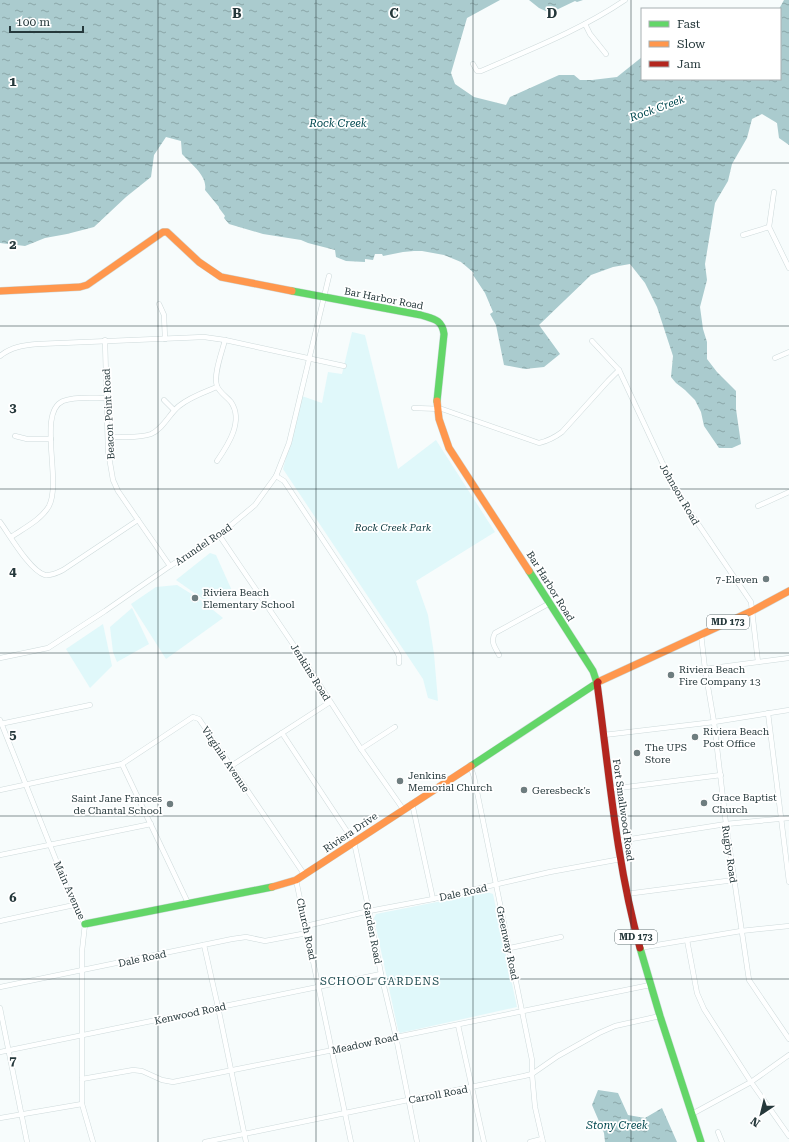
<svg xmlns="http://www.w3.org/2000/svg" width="789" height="1142" viewBox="0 0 789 1142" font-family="'Roboto Serif',serif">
  <defs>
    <pattern id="water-ripples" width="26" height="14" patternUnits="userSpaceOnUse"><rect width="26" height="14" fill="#aacbce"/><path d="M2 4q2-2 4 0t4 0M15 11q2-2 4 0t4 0" fill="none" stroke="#8aa6a8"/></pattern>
  </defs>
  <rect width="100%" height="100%" fill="#f7fcfc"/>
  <!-- green -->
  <g fill="#e0f8fa">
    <polygon points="352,332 365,335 398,469 436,440 495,532 416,581 428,615 434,654 438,701 428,698 423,679 283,469 302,396 322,403 328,372 342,374"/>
    <polygon points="210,553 216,555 233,593 203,599 176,580"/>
    <polygon points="177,585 198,598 223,618 166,659 131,604 156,587"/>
    <polygon points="132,608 149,644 117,662 113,652 110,627"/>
    <polygon points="103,624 112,666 90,688 66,649"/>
    <polygon points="487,892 493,894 517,1007 400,1033 398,1030 374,918 376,914"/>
  </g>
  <!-- water -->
  <g fill="url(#water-ripples)">
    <path d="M0 0H500L467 18 451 73 455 84 474 97 506 105 510 97 559 75H574L580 80H592L617 77 642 57V79H780V9H779L784 0H789V145L779 138 777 123 762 114 752 119 747 138 732 164 728 181 715 203 705 264 707 280 700 307 703 329 707 342V359L717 372 736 391V409L741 444 732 448H719L704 426 701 412 695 400 685 390 676 383 671 377 673 356 657 307 645 283 630 264 613 267 591 275 539 325 560 354 544 367 525 369 504 365 496 325 490 314 493 312 485 293 473 275 474 273 461 262 444 255 422 251H414L403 252 383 256 382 254H375L373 260 365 259V262L346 261 336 257 335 250 308 243 301 240 263 234 229 224 224 218 225 216 219 208V207L205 190C208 176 190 163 182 154L181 141 166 137 154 155 151 177 126 197 94 227 67 234 45 238 25 246 0 243Z"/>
    <polygon points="529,0 583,0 577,2 575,1 550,13 539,8"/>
    <polygon points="598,1090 618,1093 628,1115 645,1118 662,1108 677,1142 605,1142 604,1133 592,1105"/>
  </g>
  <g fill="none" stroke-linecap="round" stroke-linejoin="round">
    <defs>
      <g id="street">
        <polyline points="585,24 590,34 606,54"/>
        <path d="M473 64 477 71H481C529 50 581 30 625 0"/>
        <polyline points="774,192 769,227 789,268"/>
        <polyline points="743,235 769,227"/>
        <polyline points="159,304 164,315 165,339"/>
        <polyline points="105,340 108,451 113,480 118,491 138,520 170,566"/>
        <polyline points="592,341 619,370 662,462 675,488 690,512 751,602 758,662"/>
        <path d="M0 356C11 347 24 345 38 344L204 337 225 340 344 366"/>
        <polyline points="775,358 789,352"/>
        <polyline points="164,400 174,410"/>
        <path d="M414 408 442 409 539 443C548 441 554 438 562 432L608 381 619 370"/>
        <polyline points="15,436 27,439 51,439"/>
        <path d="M108 437C121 436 138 439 151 434 163 429 169 414 179 406 190 397 205 392 217 387"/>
        <path d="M217 461C228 445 244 421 231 402 227 397 219 392 217 386 213 375 222 352 225 340"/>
        <polyline points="276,476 284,481 396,650 399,656 399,663"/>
        <polyline points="758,506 789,492"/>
        <path d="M0 522C9 534 30 571 45 575 51 576 57 573 63 570L138 520"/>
        <polyline points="219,535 299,653 361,749 403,809"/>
        <path d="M11 537C24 528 41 520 49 506 62 481 37 412 63 401 76 396 93 398 106 398"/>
        <polyline points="701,634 705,669 714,722 726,824 749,980 789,1039"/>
        <path d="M499 655C495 647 490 642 495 633L550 603"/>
        <polyline points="0,658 48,648 105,611 170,566 219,535 255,505 276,476 289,443 329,276"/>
        <polyline points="705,669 789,658"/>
        <polyline points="768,713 789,882"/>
        <polyline points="0,720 74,905 85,924 82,951 82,1104 93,1142"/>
        <polyline points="0,724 90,705"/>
        <polyline points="282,733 354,842 369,911 381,974 396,1037 417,1142"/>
        <polyline points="604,735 714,722 789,710"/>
        <polyline points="361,749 395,727"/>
        <polyline points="122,764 188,903"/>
        <polyline points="470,765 474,777 532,1060 532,1074 535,1107 543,1142"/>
        <polyline points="231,766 330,702"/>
        <polyline points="611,789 721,775"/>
        <polyline points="0,790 122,764 193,717 199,719 304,874"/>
        <polyline points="412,803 433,899"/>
        <polyline points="618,841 726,824 789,818"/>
        <polyline points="0,855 151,824"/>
        <polyline points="296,880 351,1142"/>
        <polyline points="626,894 734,880"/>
        <polyline points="0,921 74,905"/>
        <polyline points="306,926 369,911 433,899 550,872 621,859"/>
        <polyline points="687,940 697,993 704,1009 751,1082 789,1136"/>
        <polyline points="204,945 218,1007 246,1142"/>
        <polyline points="510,948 561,937"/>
        <polyline points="639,948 741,931 789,926"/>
        <polyline points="0,987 232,939 246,937 265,941 307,933"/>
        <polyline points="0,1008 27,1142"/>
        <polyline points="458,1025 484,1142"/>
        <polyline points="0,1052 381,974"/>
        <polyline points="82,1079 133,1070 142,1071 162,1080 173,1082 333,1050 650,985"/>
        <polyline points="692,1114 751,1082 789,1055"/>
        <polyline points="0,1118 82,1104"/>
        <polyline points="718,1132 722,1142"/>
        <polyline points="205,1142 524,1076 532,1074 558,1056 599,1033 615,1026 660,1016"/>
        <polyline points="530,1142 542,1139"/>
      </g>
      <g id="fast">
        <path d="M292 291 421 315C433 319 442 319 444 334L437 401"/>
        <polyline points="471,766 597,683 593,671 529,571"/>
        <polyline points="85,924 272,887"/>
        <polyline points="640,948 660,1016 701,1142"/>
      </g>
      <g id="slow">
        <polyline points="0,291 80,287 87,285 163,232 167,232 199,262 221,277 292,291"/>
        <polyline points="437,401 439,419 449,448 529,571"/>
        <polyline points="598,682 752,611 789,591"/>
        <polyline points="272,887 296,880 471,766"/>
      </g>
      <path id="jam" d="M598 682 597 683C609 771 616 862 640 948"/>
    </defs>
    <!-- street casing -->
    <use href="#street" stroke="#cedadb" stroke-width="5.5"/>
    <!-- fast casing -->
    <use href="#fast" stroke="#cedadb" stroke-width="8"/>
    <!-- slow casing -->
    <use href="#slow" stroke="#cedadb" stroke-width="8"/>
    <!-- jam casing -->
    <use href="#jam" stroke="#cedadb" stroke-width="8"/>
    <!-- street -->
    <use href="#street" stroke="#feffff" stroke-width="4.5"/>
    <!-- fast -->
    <use href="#fast" stroke="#63d668" stroke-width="7"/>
    <!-- slow -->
    <use href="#slow" stroke="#ff974d" stroke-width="7"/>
    <!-- jam -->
    <use href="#jam" stroke="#b3261e" stroke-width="7"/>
  </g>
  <!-- grid -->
  <path fill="none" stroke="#25383b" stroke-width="1" stroke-opacity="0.55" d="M158 0V1142M316 0V1142M473 0V1142M631 0V1142M0 163H789M0 326H789M0 489H789M0 653H789M0 816H789M0 979H789"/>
  <!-- markers -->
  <g fill="#6e7d7f" stroke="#fff" stroke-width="1.5">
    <circle cx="766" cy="579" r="4"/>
    <circle cx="195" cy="598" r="4"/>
    <circle cx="671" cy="675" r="4"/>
    <circle cx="695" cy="737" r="4"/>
    <circle cx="637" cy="753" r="4"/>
    <circle cx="400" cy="781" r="4"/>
    <circle cx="524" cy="790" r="4"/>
    <circle cx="704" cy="803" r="4"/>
    <circle cx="170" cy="804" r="4"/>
  </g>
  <g text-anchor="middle" stroke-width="3.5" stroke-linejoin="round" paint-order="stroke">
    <!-- shield labels -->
    <g fill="#fff" stroke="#667476" stroke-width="1">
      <rect x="707" y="615" width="42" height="14" rx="3"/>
      <rect x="615" y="930" width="42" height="14" rx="3"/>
    </g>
    <g font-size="9" font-weight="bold" fill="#25383b">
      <text x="728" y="625">MD 173</text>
      <text x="636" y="940">MD 173</text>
    </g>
    <!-- street labels -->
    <g font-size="10" fill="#25383b" stroke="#fff">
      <text transform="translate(384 298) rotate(11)" y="4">Bar Harbor Road</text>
      <text transform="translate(108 414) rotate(-93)" y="4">Beacon Point Road</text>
      <text transform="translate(680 494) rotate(60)" y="4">Johnson Road</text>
      <text transform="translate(203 544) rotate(-34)" y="4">Arundel Road</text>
      <text transform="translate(551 586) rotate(58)" y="4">Bar Harbor Road</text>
      <text transform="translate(311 672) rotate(58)" y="4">Jenkins Road</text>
      <text transform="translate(226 759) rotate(56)" y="4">Virginia Avenue</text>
      <text transform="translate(624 810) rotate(82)" y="4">Fort Smallwood Road</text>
      <text transform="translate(350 832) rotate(-34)" y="4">Riviera Drive</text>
      <text transform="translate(730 854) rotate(82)" y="4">Rugby Road</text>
      <text transform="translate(70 890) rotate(66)" y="4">Main Avenue</text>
      <text transform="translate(463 892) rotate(-12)" y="4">Dale Road</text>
      <text transform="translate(307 929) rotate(78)" y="4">Church Road</text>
      <text transform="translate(373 933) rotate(79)" y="4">Garden Road</text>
      <text transform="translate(508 943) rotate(78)" y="4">Greenway Road</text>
      <text transform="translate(142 958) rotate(-12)" y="4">Dale Road</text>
      <text transform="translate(190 1013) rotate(-12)" y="4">Kenwood Road</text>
      <text transform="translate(365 1043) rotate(-12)" y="4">Meadow Road</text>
      <text transform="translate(438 1094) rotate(-11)" y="4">Carroll Road</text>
    </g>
    <!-- park labels -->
    <g font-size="10" font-style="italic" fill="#09363b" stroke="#fff">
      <text x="393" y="531">Rock Creek Park</text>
    </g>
    <!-- poi labels -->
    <g font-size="10" fill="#25383b" stroke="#fff" text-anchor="start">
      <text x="758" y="583" text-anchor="end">7-Eleven</text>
      <text x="203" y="596">Riviera Beach<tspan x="203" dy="12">Elementary School</tspan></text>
      <text x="679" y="673">Riviera Beach<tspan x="679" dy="12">Fire Company 13</tspan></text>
      <text x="703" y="735">Riviera Beach<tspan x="703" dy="12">Post Office</tspan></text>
      <text x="645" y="751">The UPS<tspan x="645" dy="12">Store</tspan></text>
      <text x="408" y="779">Jenkins<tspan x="408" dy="12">Memorial Church</tspan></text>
      <text x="532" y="794">Geresbeck's</text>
      <text x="712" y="801">Grace Baptist<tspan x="712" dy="12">Church</tspan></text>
      <text x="162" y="802" text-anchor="end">Saint Jane Frances<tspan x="162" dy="12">de Chantal School</tspan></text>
    </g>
    <!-- water labels -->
    <g font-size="11" font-style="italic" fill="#00484f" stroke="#fff">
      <text transform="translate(657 108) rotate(-20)" y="4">Rock Creek</text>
      <text x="338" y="127">Rock Creek</text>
      <text x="617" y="1129">Stony Creek</text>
    </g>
    <!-- neighbourhood labels -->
    <g font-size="11" letter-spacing="1" fill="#1f4d52" stroke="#fff">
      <text x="380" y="985">SCHOOL GARDENS</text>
    </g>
  </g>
  <g font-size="13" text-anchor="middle" font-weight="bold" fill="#25383b" stroke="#fff" stroke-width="3.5" stroke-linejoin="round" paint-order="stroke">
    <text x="237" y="18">B</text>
    <text x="394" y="18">C</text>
    <text x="552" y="18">D</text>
    <text x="13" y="86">1</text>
    <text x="13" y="249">2</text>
    <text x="13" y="412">3</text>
    <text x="13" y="576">4</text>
    <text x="13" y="739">5</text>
    <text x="13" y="902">6</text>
    <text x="13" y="1065">7</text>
  </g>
  <!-- legend -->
  <rect x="641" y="8" width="140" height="72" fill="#ffffff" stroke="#a8afb1"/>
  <rect x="649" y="21" width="20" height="6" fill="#63d668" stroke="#a8afb1"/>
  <text x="677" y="28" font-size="12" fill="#25383b">Fast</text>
  <rect x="649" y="41" width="20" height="6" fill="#ff974d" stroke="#a8afb1"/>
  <text x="677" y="48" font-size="12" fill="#25383b">Slow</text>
  <rect x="649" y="61" width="20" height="6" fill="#b3261e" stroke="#a8afb1"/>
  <text x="677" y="68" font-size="12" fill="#25383b">Jam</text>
  <!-- north arrow -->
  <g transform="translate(761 1114) rotate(215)" stroke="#ffffff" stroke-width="3" paint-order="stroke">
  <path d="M0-3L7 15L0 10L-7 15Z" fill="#25383b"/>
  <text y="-6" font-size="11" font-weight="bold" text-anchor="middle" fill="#25383b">N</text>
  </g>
  <!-- scale -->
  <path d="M10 26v6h73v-6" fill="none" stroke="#25383b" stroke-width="2"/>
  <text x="16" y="26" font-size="12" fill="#25383b" stroke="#ffffff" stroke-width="3" paint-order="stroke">100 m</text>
</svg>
